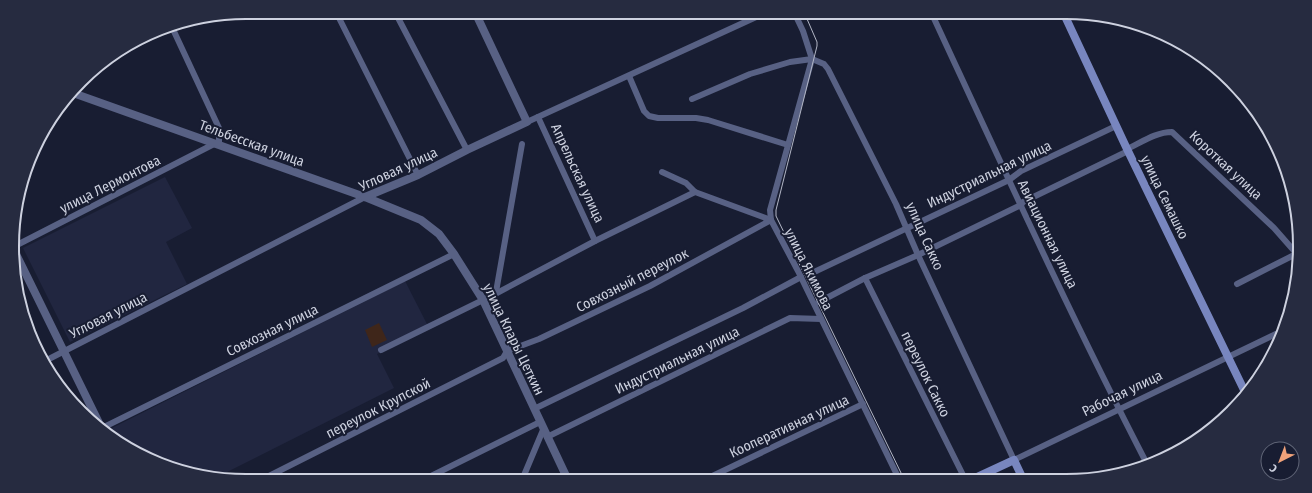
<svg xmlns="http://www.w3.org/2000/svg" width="1312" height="493" viewBox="0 0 1312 493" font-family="'Fira Sans Condensed',sans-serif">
  <rect width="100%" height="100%" fill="#181d32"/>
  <!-- built -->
  <g fill="#212640">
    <polygon points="165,177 192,228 166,242 187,284 70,342 23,248"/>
    <polygon points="405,281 429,328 377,354 394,388 217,477 186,473 112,437 108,430"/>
  </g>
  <!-- green -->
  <polygon fill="#3f261a" points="379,323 387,340 372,347 365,330"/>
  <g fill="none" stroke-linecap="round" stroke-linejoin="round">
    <!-- minor -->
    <g stroke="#586184" stroke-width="6">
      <polyline points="336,12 418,175"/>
      <polyline points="395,12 467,150"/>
      <polyline points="728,12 730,16"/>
      <polyline points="794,12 803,31 812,59"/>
      <path d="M931 12C1001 163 1070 315 1147 464"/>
      <polyline points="171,25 219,128 219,145"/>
      <polyline points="812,59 770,210 771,220 798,271 899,479"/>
      <polyline points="629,76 644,111 649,116 658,118 696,118 708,120 788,145"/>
      <polyline points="692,99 750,74 790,62 812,59 824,64 828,69 896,204 918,255 1014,460 1282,331"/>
      <polyline points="538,117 595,241"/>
      <polyline points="527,122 767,12"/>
      <path d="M1127 149C1142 142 1156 132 1172 132L1274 228 1296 253"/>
      <polyline points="662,172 686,183 695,192"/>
      <polyline points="15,246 216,143"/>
      <polyline points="865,278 965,479"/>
      <polyline points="1237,284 1296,254"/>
      <polyline points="496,292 522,144"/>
      <polyline points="822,300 812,273 1009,180 1021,171 1116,126"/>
      <polyline points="482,301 595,241 695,192 771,220"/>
      <polyline points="819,302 865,278 918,255 1021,205 1023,202 1128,151"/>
      <polyline points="381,350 483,300"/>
      <polyline points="45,361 365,197"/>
      <polyline points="534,409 743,308 801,277"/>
      <polyline points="100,429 454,254"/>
      <polyline points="547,437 790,318 821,319"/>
      <polyline points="522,480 543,430"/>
      <polyline points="704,480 863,404"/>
      <polyline points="265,481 267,477 503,358 507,351 539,339 650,286 771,220"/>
      <polyline points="421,481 540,422"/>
    </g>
    <!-- tertiary -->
    <g stroke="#586184" stroke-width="8">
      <polyline points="73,93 365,197 421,220 439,234 454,254 483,300 568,480"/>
      <polyline points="365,197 418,175 467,150 527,122 475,12"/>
      <polyline points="15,252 103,431"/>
    </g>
    <!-- secondary -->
    <g stroke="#7886bf" stroke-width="8">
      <polyline points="1063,12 1127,149 1245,392"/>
      <polyline points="973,479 1014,460 1023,479"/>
    </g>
    <!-- tram -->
    <polyline stroke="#b3b7c6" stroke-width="1" points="804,12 817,42 817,46 776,210 776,216 904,479"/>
  </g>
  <g text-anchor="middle" stroke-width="4" stroke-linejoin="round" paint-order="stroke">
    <!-- street labels -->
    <g font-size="14" fill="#cdd1df" stroke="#181d32">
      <text transform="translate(252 143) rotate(20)" y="5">Тельбесская улица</text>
      <text transform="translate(1226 165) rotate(43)" y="5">Короткая улица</text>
      <text transform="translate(398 169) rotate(-25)" y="5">Угловая улица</text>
      <text transform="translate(578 173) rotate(65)" y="5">Апрельская улица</text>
      <text transform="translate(989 174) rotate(-26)" y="5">Индустриальная улица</text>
      <text transform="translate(110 184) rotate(-27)" y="5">улица Лермонтова</text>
      <text transform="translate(1165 197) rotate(64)" y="5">улица Семашко</text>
      <text transform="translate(1048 234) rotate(64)" y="5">Авиационная улица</text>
      <text transform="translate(925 236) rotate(66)" y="5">улица Сакко</text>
      <text transform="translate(809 269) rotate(63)" y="5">улица Якимова</text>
      <text transform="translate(632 280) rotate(-27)" y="5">Совхозный переулок</text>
      <text transform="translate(108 315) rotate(-27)" y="5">Угловая улица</text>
      <text transform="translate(272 330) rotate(-26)" y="5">Совхозная улица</text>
      <text transform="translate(514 339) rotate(64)" y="5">улица Клары Цеткин</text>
      <text transform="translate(677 360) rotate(-26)" y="5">Индустриальная улица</text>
      <text transform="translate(926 374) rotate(64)" y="5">переулок Сакко</text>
      <text transform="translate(1122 393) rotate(-26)" y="5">Рабочая улица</text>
      <text transform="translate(378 408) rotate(-27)" y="5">переулок Крупской</text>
      <text transform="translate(789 426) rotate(-25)" y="5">Кооперативная улица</text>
    </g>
  </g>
  <!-- crop -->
  <path d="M0 0H1312V493H0ZM246 19H1066A227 227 0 0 1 1293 246V247A227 227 0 0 1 1066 474H246A227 227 0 0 1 19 247V246A227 227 0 0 1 246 19Z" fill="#262b40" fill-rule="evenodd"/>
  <path fill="none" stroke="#cdd1df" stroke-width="2" d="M246 19H1066A227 227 0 0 1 1293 246V247A227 227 0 0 1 1066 474H246A227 227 0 0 1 19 247V246A227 227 0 0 1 246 19Z"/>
  <!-- north arrow -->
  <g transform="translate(1280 461) rotate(222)"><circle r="19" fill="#181d32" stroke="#606577"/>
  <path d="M0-3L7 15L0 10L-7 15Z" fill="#f0a27a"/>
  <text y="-6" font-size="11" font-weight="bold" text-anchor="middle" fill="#cdd1df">С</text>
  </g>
</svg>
